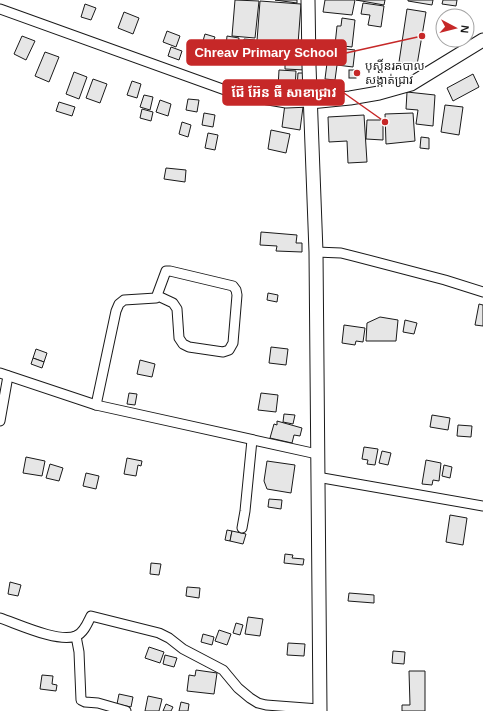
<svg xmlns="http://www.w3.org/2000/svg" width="483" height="711" viewBox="0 0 483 711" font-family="Helvetica,'Noto Sans Khmer',sans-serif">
  <rect width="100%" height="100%" fill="#fff"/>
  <!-- building -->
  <g fill="#e6e6e6" stroke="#1a1a1a">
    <polygon points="235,0 259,1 255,38 232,36"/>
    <polygon points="275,0 297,0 297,3"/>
    <polygon points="325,0 355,0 352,15 323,12"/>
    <polygon points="356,0 385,0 384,5"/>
    <polygon points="408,0 433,0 432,5 408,1"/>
    <polygon points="443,0 457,0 456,6 442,4"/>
    <polygon points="260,1 301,4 298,44 257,41"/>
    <polygon points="363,3 384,6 381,27 368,25 370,15 361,14"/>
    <polygon points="85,4 96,8 91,20 81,17"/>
    <polygon points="407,9 426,12 417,65 399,62"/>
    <polygon points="124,12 139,18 133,34 118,28"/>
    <polygon points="342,18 355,20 352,47 335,45 337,26 341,26"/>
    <polygon points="167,31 180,36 176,47 163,42"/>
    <polygon points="205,34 215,37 209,53 200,51"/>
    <polygon points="22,36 35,41 26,60 14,54"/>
    <polygon points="227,36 239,38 238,48 226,46"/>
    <polygon points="244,39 255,40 254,51 243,49"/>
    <polygon points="171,47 182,51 179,60 168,56"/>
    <polygon points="329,47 355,50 353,67 337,65 335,80 325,79"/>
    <polygon points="285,49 306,49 305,70 285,69"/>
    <polygon points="45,52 59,57 49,82 35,76"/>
    <polygon points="279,70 296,71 295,89 278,88"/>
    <rect x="349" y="70" width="7" height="8"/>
    <polygon points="74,72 87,77 79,99 66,94"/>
    <polygon points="298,73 305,73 304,89 297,88"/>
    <polygon points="473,74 479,87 453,101 447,88"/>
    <polygon points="93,79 107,84 100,103 86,98"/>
    <polygon points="132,81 141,84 137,98 127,95"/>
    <polygon points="407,92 435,95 433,126 416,124 418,110 406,109"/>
    <polygon points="144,95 153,97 150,110 140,107"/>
    <polygon points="188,99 199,100 197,112 186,110"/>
    <polygon points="160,100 171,104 168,116 156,112"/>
    <polygon points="59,102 75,107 72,116 56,111"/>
    <polygon points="285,104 303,107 300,130 282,127"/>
    <polygon points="445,105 463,107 459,135 441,132"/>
    <polygon points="142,109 153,112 151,121 140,118"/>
    <polygon points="204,113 215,115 213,127 202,125"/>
    <polygon points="413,113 415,141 386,144 385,114"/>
    <polygon points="364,115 367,162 348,163 347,141 329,142 328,117"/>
    <polygon points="367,120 383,120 383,140 366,139"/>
    <polygon points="182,122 191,125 188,137 179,134"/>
    <polygon points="271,130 290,134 286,153 268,149"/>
    <polygon points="208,133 218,135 215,150 205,148"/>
    <polygon points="421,137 429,138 429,149 420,148"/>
    <polygon points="166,168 186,170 185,182 164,179"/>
    <polygon points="261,232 297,235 296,243 302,243 302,252 276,251 277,246 260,245"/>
    <polygon points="268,293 278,295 277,302 267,300"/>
    <polygon points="479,304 483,305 483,326 475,325"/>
    <polygon points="380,317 398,320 396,341 366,341 367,323"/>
    <polygon points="405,320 417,323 414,334 403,332"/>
    <polygon points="344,325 365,328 363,342 356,341 355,345 342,343"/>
    <polygon points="271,347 288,349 286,365 269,363"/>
    <polygon points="36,349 47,353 44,362 33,358"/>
    <polygon points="33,358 44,362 42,368 31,364"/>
    <polygon points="140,360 155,364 152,377 137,374"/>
    <polygon points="129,393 137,394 135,405 127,404"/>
    <polygon points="261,393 278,395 276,412 258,410"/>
    <polygon points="284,414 295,415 293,424 283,422"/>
    <polygon points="432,415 450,418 448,430 430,427"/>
    <polygon points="277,421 302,428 300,436 294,435 292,443 270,438 274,424 277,425"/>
    <polygon points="458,425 472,426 471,437 457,436"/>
    <polygon points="364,447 378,449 375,465 367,464 368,460 362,459"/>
    <polygon points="382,451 391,453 388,465 379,463"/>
    <polygon points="26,457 45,461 42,476 23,473"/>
    <polygon points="127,458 142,461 141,466 138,465 136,476 124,474"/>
    <polygon points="426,460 441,463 439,481 433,480 432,485 422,484"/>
    <polygon points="267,461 295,465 291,493 267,489 264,481"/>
    <polygon points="50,464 63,468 59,481 46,478"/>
    <polygon points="444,465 452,467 450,478 442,476"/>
    <polygon points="86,473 99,476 96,489 83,486"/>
    <polygon points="269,499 282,500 281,509 268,507"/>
    <polygon points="450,515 467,518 463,545 446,542"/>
    <polygon points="227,530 232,531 230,541 225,540"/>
    <polygon points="232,531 246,534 243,544 230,541"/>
    <polygon points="285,554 293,555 292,558 304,559 303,565 284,563"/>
    <polygon points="151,563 161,564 159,575 150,574"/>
    <polygon points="10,582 21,585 18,596 8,594"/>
    <polygon points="187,587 200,588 199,598 186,596"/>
    <polygon points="349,593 374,595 374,603 348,601"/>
    <polygon points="248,617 263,619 260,636 245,634"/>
    <polygon points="236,623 243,625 240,635 233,633"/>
    <polygon points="219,630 231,634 227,645 215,641"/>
    <polygon points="203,634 214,637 212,645 201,642"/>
    <polygon points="288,643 305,644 304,656 287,655"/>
    <polygon points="149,647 164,652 160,663 145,658"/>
    <polygon points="393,651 405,652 404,664 392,663"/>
    <polygon points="165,655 177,658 174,667 163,664"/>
    <polygon points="196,670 217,673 214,694 187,691 189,675 195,676"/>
    <polygon points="409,671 425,671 425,711 402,711 402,705 410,705"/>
    <polygon points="42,675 53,676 52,684 57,685 56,691 40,689"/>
    <polygon points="119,694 133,697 131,707 117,704"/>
    <polygon points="148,696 162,699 159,711 145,711"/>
    <polygon points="181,702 189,704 188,711 179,711"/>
    <polygon points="166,704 173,707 171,711 163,711"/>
  </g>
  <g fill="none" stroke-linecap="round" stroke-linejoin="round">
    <defs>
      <g id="street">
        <polyline points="0,9 239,95 286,103 310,102"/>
        <polyline points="316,252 341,253 353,256 445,280 483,292"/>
        <polyline points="0,373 96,405 317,454"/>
        <polyline points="96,405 116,311 119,304 124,300 156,298 166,271 170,271 233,286 236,290 237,295 233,343 229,350 223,352 189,347 183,344 179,338 177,309 173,303 158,296"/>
        <polyline points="0,421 8,376"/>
        <polyline points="317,477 483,506"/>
        <polyline points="242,528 245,511 252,440"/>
        <path d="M0 618C18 624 58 643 76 636 84 633 88 622 91 616L159 633 169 638 183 649 223 670 238 688 250 698 258 703 266 705 319 709"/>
        <polyline points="76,636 79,652 81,700 85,702 98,703 126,711"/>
      </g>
      <g id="secondary">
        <polyline points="308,0 309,66 316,252 320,711"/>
        <polyline points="310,102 350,98 379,93 411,84 483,40"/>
      </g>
    </defs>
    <!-- street casing -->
    <use href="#street" stroke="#1a1a1a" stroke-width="11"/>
    <!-- secondary casing -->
    <use href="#secondary" stroke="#1a1a1a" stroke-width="15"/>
    <!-- street -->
    <use href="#street" stroke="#fff" stroke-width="9"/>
    <!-- secondary -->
    <use href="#secondary" stroke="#fff" stroke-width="13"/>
  </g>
  <!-- markers -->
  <circle fill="#c62828" stroke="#fff" stroke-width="1.5" cx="357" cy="73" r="4"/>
  <g text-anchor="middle" stroke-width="3" stroke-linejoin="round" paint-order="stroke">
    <!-- poi labels -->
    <g font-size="12" fill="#1a1a1a" stroke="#fff" text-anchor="start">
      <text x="365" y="70">បុស្តិ៍នរគបាល<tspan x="365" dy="14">សង្កាត់ជ្រាវ</tspan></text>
    </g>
  </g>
  <!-- callouts -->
  <path fill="none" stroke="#c62828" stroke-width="1.5" d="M422 36L346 53M385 122L344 93"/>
  <g fill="#c62828" stroke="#fff" stroke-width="1.5">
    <circle cx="422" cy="36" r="4"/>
    <circle cx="385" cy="122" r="4"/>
  </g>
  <g fill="#c62828" stroke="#c62828" stroke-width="1.5">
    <rect x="187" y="40" width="159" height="25" rx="4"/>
    <rect x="223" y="80" width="121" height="25" rx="4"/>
  </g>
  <g font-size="13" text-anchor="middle" font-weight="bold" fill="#fff">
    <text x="266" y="57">Chreav Primary School</text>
    <text x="284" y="97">ជ៊ែ អ៊ែន ធី សាខាជ្រាវ</text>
  </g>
  <!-- north arrow -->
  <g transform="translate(455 28) rotate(97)"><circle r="19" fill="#ffffff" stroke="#a3a3a3"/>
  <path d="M0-3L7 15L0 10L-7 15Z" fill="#c62828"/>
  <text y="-6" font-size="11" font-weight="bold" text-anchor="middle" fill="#1a1a1a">N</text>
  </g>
</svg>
